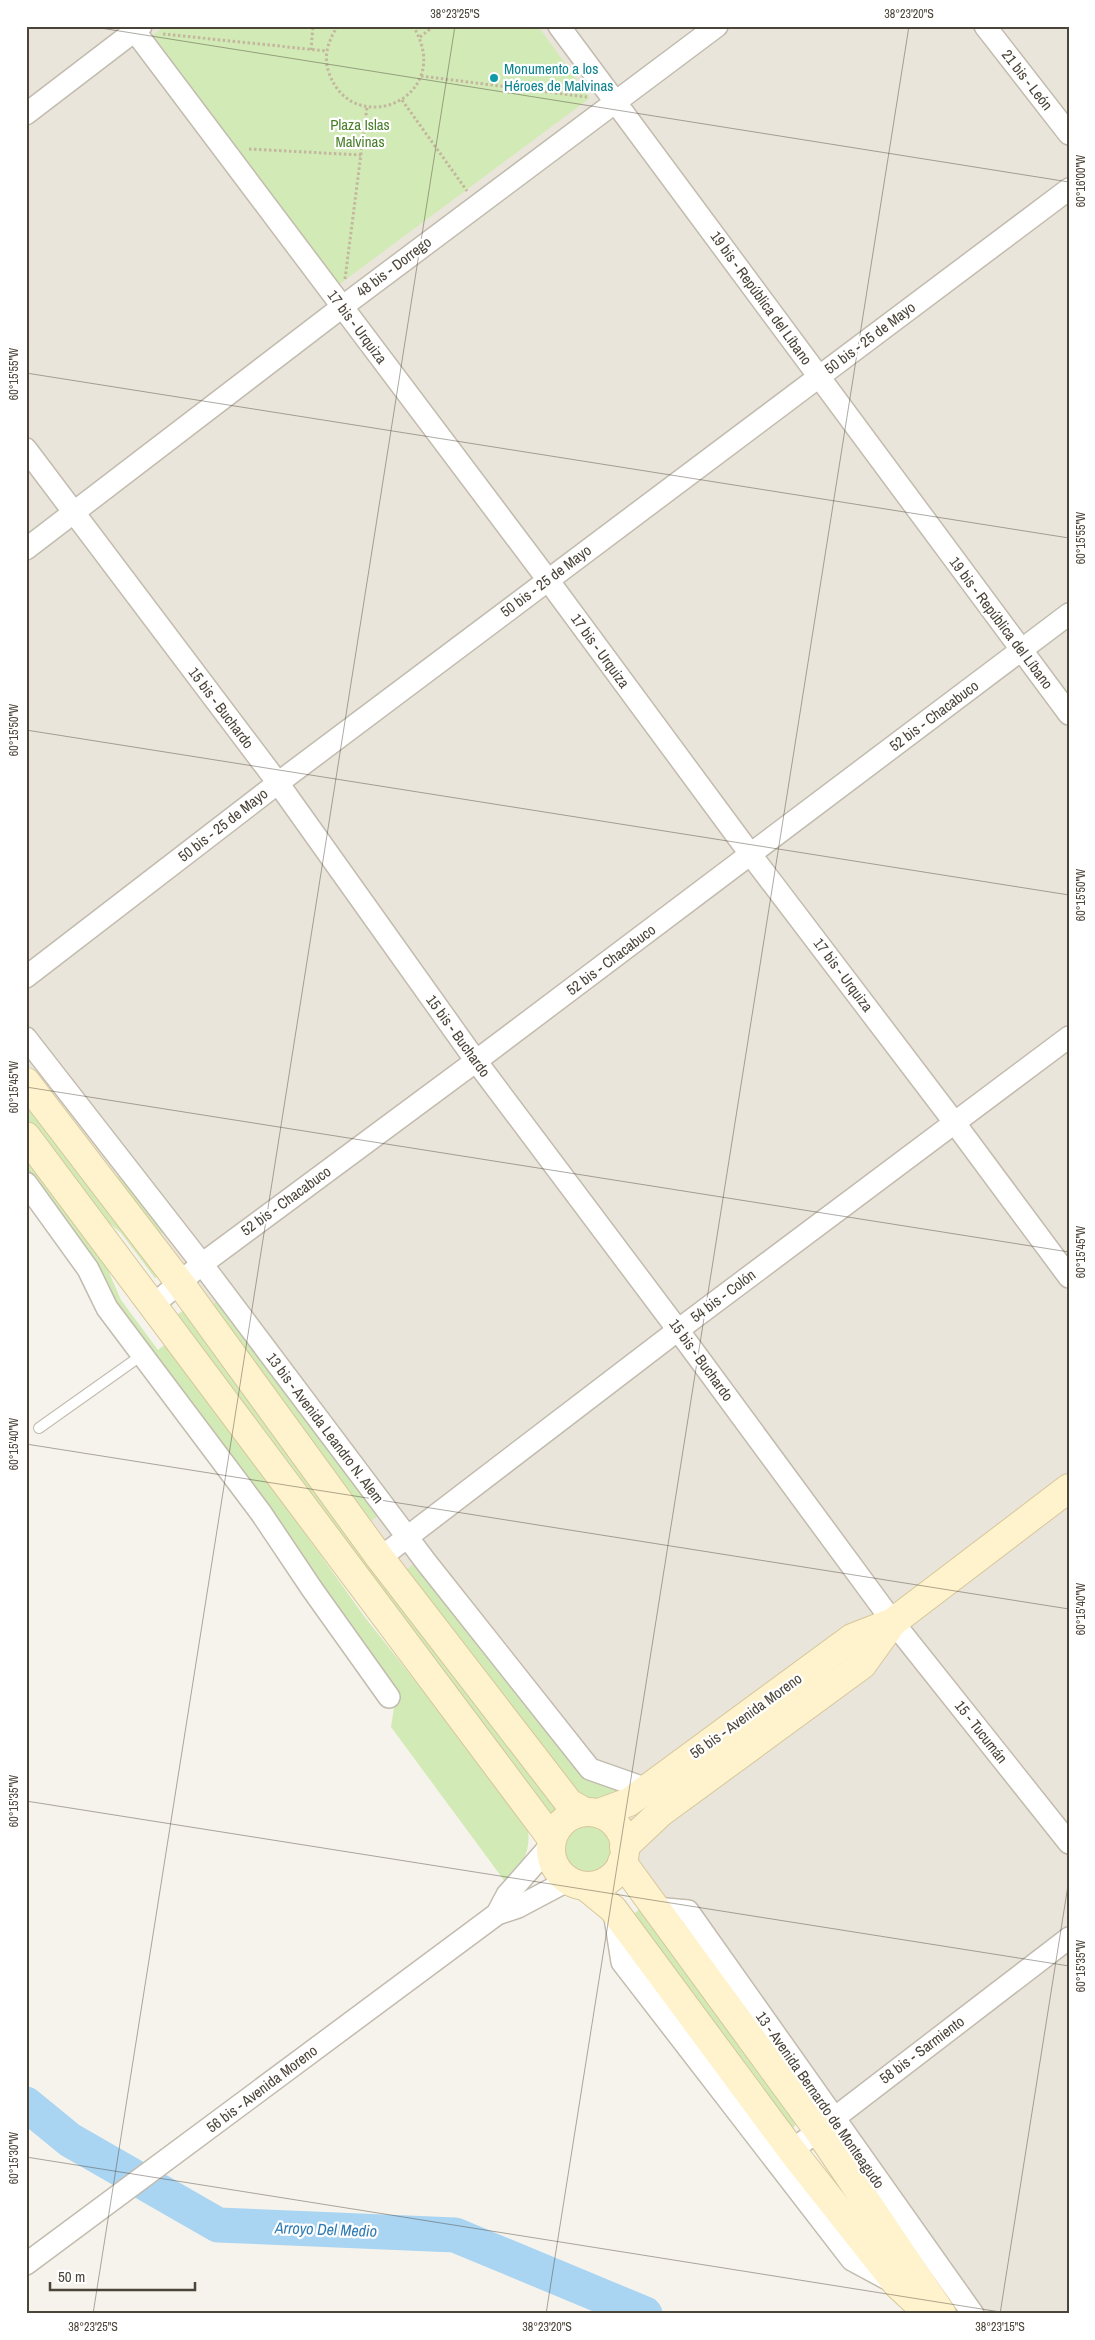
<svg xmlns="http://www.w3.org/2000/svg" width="1095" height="2340" viewBox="0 0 1095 2340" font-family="'Archivo Narrow',sans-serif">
  <rect width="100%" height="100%" fill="#f6f3ec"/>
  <!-- residential -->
  <polygon fill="#eae5da" points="26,26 1069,26 1069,2314 942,2314 622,1862 624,1839 618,1828 610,1819 592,1812 26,1082"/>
  <!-- green -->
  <g fill="#d2eab5">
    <polygon points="165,26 538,26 590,98 337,286 153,35"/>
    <polygon points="26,1096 161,1273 155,1278 121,1233 95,1211 26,1119"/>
    <path d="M26 1155 104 1261 121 1300 158 1350 168 1342 364 1616 526 1822C534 1846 522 1867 509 1887L391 1727 396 1695 112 1300 94 1260 26 1169Z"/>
    <polygon points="123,1174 166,1230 159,1235 114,1178"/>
    <polygon points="216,1302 381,1514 365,1524 207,1308"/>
    <polygon points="184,1310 560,1809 549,1816 174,1317"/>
    <path d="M415 1563 624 1790C602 1799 593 1805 573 1790L401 1574Z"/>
    <circle cx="587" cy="1849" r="25"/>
    <polygon points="641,1908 798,2122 793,2128 631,1916"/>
  </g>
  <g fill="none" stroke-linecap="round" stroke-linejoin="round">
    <!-- river -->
    <polyline stroke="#a9d4f2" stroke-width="35" points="26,2104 70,2140 218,2225 455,2235 645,2314"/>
    <defs>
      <polyline id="lane" points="39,1428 142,1355"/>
      <g id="street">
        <polyline points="131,26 548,580 751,855 954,1122 1069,1277"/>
        <polyline points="559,26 1069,714"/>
        <polyline points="985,26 1069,134"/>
        <polyline points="26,114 141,26"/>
        <polyline points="26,449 278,783 476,1061 678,1330 893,1622 1069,1843"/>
        <polyline points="26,549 342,307 717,26"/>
        <polyline points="26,977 278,783 1069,189"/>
        <polyline points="26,1038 202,1264 426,1562 590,1769 647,1789"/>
        <polyline points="26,1183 88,1269 107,1308 261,1513 312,1589 389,1697"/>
        <polyline points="153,1305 202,1264 476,1061 1069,614"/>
        <polyline points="380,1558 678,1330 1069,1037"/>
        <polyline points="655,1908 688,1911 973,2314"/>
        <polyline points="614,1911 622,1962 852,2260 893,2282"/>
        <polyline points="497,1914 507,1895 551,1845"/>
        <polyline points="781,2159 1069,1938"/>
        <polyline points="26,2264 497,1914 518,1907 569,1880"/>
      </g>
      <g id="secondary">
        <polyline points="26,1082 180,1283 380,1558 569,1803 585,1812"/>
        <polyline points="26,1136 552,1839"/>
        <circle cx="588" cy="1849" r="37"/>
        <polyline points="599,1813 629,1802 852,1638 893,1622 1069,1488"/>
        <polyline points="624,1847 660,1813 862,1665 893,1622"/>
        <polyline points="622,1862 818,2130 942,2314"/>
        <polyline points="585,1886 613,1909 792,2151 897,2284 929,2314"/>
      </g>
    </defs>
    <!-- lane casing -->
    <use href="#lane" stroke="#c2bbae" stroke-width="12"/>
    <!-- street casing -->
    <use href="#street" stroke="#c2bbae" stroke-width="24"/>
    <!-- secondary casing -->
    <use href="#secondary" stroke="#d6c79b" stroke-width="30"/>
    <!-- path -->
    <g stroke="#c4b79f" stroke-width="3" stroke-dasharray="2.5 2.5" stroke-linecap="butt">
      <path d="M338 26C328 40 323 57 329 73 353 141 457 98 413 26"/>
      <polyline points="163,34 327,51"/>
      <polyline points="420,37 434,26"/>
      <polyline points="311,50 313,26"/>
      <polyline points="421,76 587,97"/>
      <polyline points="402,100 467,191"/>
      <polyline points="249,149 361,155"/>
      <polyline points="345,279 367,107"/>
    </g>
    <!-- lane -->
    <use href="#lane" stroke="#fff" stroke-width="10"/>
    <!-- street -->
    <use href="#street" stroke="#fff" stroke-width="21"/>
    <!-- secondary -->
    <use href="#secondary" stroke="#fff3cd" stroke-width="28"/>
  </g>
  <!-- ticks -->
  <path fill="none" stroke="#4b4439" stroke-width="1" stroke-opacity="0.45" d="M88 26 1069 182M26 373 1069 538M26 730 1069 895M26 1087 1069 1252M26 1444 1069 1609M26 1801 1069 1966M26 2157 1013 2314M93 2314 455 26M546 2314 909 26M1000 2314 1069 1879"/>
  <!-- markers -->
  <circle fill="#0f9aa8" stroke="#fff" stroke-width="2" cx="494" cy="78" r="5"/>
  <g text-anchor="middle" stroke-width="4.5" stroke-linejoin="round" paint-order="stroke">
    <!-- culture labels -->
    <g font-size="15" fill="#0d838f" stroke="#fff" text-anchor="start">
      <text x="504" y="74">Monumento a los<tspan x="504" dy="17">Héroes de Malvinas</tspan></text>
    </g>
    <!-- street labels -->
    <g font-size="15" fill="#4b4439" stroke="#fff">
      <text transform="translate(1027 80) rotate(52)" y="5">21 bis - León</text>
      <text transform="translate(394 267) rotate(-37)" y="5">48 bis - Dorrego</text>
      <text transform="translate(761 298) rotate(54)" y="5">19 bis - República del Líbano</text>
      <text transform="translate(357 327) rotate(53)" y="5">17 bis - Urquiza</text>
      <text transform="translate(870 338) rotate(-37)" y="5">50 bis - 25 de Mayo</text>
      <text transform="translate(546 581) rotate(-37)" y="5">50 bis - 25 de Mayo</text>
      <text transform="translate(1001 623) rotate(53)" y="5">19 bis - República del Líbano</text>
      <text transform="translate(600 651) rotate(54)" y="5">17 bis - Urquiza</text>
      <text transform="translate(221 708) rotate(53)" y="5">15 bis - Buchardo</text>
      <text transform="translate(934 716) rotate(-37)" y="5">52 bis - Chacabuco</text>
      <text transform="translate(223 825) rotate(-38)" y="5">50 bis - 25 de Mayo</text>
      <text transform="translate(611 960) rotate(-37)" y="5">52 bis - Chacabuco</text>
      <text transform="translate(843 975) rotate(53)" y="5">17 bis - Urquiza</text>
      <text transform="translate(458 1036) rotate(54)" y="5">15 bis - Buchardo</text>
      <text transform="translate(286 1201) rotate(-36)" y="5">52 bis - Chacabuco</text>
      <text transform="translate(723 1296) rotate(-37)" y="5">54 bis - Colón</text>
      <text transform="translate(701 1360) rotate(54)" y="5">15 bis - Buchardo</text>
      <text transform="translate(325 1428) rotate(53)" y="5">13 bis - Avenida Leandro N. Alem</text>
      <text transform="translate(746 1716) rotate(-36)" y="5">56 bis - Avenida Moreno</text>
      <text transform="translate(981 1732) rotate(52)" y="5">15 - Tucumán</text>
      <text transform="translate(922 2050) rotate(-37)" y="5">58 bis - Sarmiento</text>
      <text transform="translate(262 2089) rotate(-37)" y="5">56 bis - Avenida Moreno</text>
      <text transform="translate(820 2100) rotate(55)" y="5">13 - Avenida Bernardo de Monteagudo</text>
    </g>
    <!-- park labels -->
    <g font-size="15" fill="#4a7f2a" stroke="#fff">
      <text x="360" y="130">Plaza Islas<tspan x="360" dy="17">Malvinas</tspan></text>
    </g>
    <!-- water labels -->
    <g font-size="16" font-style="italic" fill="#2e7ab2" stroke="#fff">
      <text transform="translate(326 2229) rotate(2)" y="6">Arroyo Del Medio</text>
    </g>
  </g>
  <!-- border -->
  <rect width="1095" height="2340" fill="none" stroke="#ffffff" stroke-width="55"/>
  <!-- scale -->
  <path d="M50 2282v8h145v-8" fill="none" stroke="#4b4439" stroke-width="2.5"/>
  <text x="58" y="2282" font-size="15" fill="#4b4439" stroke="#ffffff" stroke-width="4" paint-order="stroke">50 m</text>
  <rect x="28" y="28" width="1040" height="2284" fill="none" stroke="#4b4439" stroke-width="2"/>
  <g font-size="12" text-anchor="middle" fill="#4b4439">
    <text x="455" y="18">38°23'25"S</text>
    <text x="909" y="18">38°23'20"S</text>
    <text transform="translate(1081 181) rotate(-90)" y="4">60°16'00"W</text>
    <text transform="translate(14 374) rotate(-90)" y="4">60°15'55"W</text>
    <text transform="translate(1081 538) rotate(-90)" y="4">60°15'55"W</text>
    <text transform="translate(14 730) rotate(-90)" y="4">60°15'50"W</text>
    <text transform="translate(1081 895) rotate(-90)" y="4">60°15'50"W</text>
    <text transform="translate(14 1087) rotate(-90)" y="4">60°15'45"W</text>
    <text transform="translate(1081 1252) rotate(-90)" y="4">60°15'45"W</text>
    <text transform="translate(14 1444) rotate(-90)" y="4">60°15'40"W</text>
    <text transform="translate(1081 1609) rotate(-90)" y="4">60°15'40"W</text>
    <text transform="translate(14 1801) rotate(-90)" y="4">60°15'35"W</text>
    <text transform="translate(1081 1966) rotate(-90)" y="4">60°15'35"W</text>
    <text transform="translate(14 2158) rotate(-90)" y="4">60°15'30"W</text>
    <text x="93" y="2331">38°23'25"S</text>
    <text x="547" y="2331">38°23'20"S</text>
    <text x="1000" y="2331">38°23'15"S</text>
  </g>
</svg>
